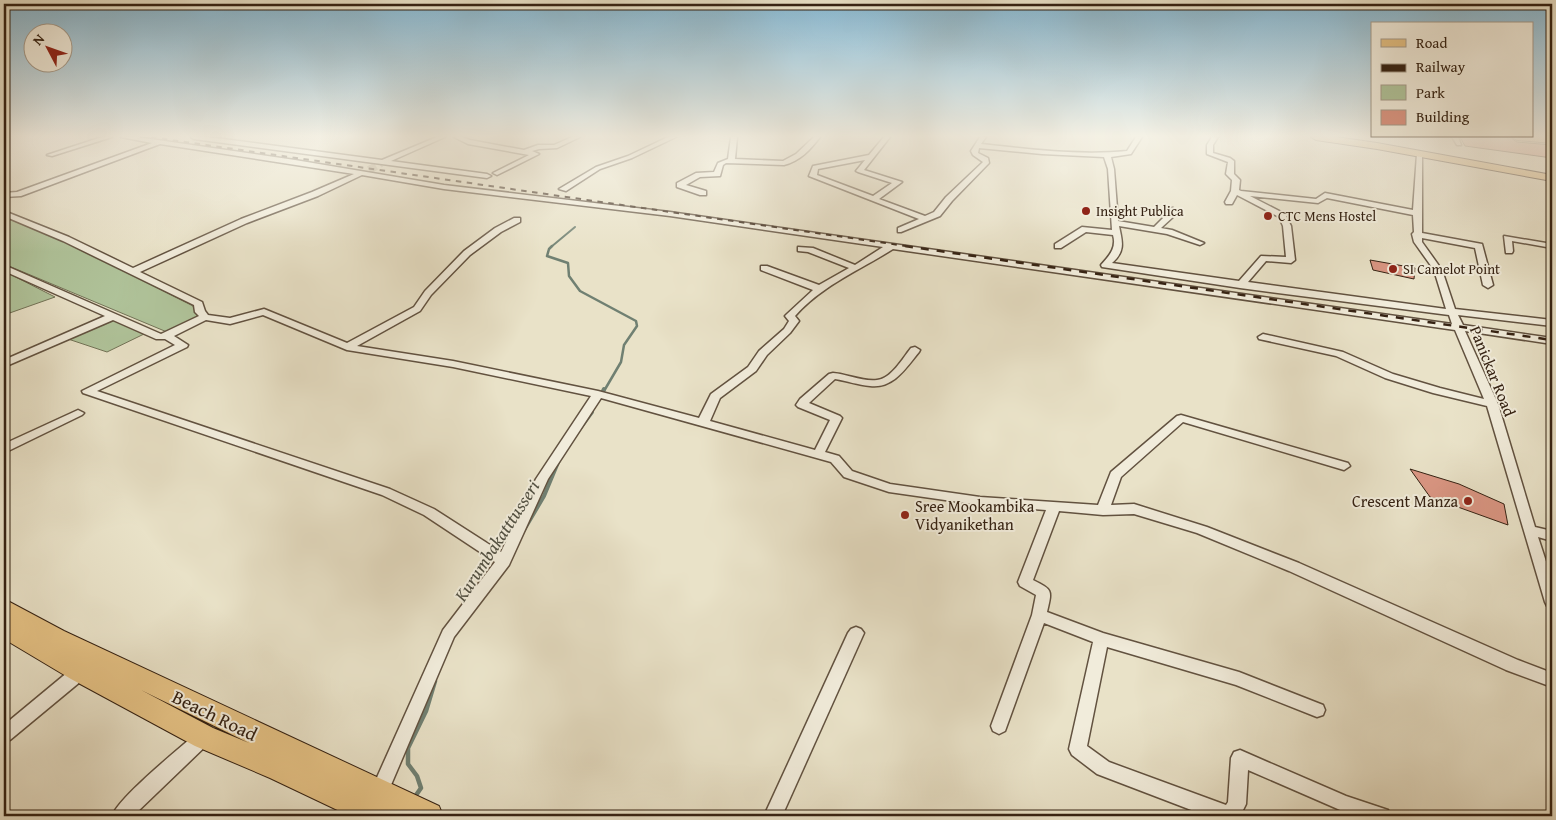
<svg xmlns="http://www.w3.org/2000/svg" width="1556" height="820" viewBox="0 0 1556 820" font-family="'Gentium Book Plus',serif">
  <rect width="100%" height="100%" fill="#e9e2c8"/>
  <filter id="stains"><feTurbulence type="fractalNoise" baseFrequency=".004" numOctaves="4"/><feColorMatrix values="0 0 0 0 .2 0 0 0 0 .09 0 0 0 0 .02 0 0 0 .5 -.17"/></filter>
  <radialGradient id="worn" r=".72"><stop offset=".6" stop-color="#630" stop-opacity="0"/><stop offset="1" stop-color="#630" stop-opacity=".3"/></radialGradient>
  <!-- green -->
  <g fill="#b0c49b" stroke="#727357">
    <polygon points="4,216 62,240 193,306 198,317 167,332 4,264"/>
    <polygon points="4,271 55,297 4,315"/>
    <polygon points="110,319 144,334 107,352 68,339"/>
  </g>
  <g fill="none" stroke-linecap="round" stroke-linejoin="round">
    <!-- stream-far3 -->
    <polyline stroke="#708072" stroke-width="2" points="551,247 575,227"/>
    <!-- stream-far2 -->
    <polyline stroke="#708072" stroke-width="2.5" points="552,246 549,249 547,256 568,263 569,276 580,291 636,321 637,326 624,345 621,362 604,391"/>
    <!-- stream-far1 -->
    <g stroke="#708072" stroke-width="4">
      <polyline points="601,395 604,389"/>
      <polyline points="578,431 592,412"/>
      <polyline points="524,530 544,496 559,460"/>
    </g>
    <!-- stream -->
    <polyline stroke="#708072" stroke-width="4.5" points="414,798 421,788 417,776 408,764 408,748 426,711 435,681"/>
  </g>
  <!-- building -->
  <g fill="#da9683" stroke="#352213">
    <polygon points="1460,137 1502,137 1511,138 1517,142 1552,145 1552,158 1465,146"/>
    <polygon points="1370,260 1415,268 1414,279 1373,270"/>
    <polygon points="1410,469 1459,484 1504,504 1508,525 1430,497"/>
  </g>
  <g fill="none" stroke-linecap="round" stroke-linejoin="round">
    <!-- minor-tunnel -->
    <polyline stroke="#c5bca4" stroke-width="8" stroke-dasharray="8 4" stroke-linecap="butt" points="369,170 381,163"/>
    <defs>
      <g id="minor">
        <polygon points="102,137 112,137 52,156 47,155"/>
        <path d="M121 137H137L295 160 444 185 670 212 1452 324 1449 315 1240 288 1102 267 1101 265C1109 256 1117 248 1113 235L1086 232 1061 248H1055V244L1082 227 1112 230 1108 169 1104 157 1042 154 979 148 978 153 988 158 989 163 952 201 940 216 901 232H898V228L919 219 809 176 813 166 869 155 884 137H890L864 170 902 182 879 199 925 216 934 212 946 197 983 162 973 155 971 151 980 137H986L981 144C1029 149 1079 156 1127 151L1136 137H1142L1131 154 1111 157 1114 169 1118 221 1154 227 1164 217 1161 215 1167 208H1173L1174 210 1170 214 1173 217 1161 228 1172 230 1204 243 1200 245 1167 234 1119 226C1122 241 1126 251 1112 263L1239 281 1261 256 1286 257 1283 226 1279 217 1237 195 1232 204H1226L1225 202 1231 191 1232 180 1226 174 1228 162 1207 154V145L1212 137H1218L1213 145V153L1230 158 1234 161V174L1240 180 1239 190 1241 191 1316 199 1325 193 1413 210 1417 154 1422 153V233L1482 244 1493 285 1488 288 1483 285 1475 248 1422 238V242L1442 270 1455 309 1552 320V326L1458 315 1463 325 1552 338V344L1465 331 1498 404 1535 527 1552 531V541L1538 537 1552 580V608L1547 606 1545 602 1487 406 1433 393 1385 378 1336 356 1259 339 1258 337 1263 334 1343 352 1393 374 1440 388 1484 399 1455 330 893 249C860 270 821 286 795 316L799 321 790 333 767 355 756 371 720 398 710 421 815 450 830 420 798 407 796 405 800 399 829 374 833 373C847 374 863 382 877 380 891 379 903 358 911 348L915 347 920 350 919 352C906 368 893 389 870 386 858 385 847 381 835 379L809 403 840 416 842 418 825 452 839 456 852 471 890 484 980 497 1098 505 1111 472 1177 416 1181 415 1348 463 1350 466 1344 470 1183 422 1121 477 1111 505 1134 504 1207 527 1299 563 1518 660 1552 673V687L1506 670 1289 571 1197 533 1134 514 1103 515 1059 511 1033 580C1053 590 1052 590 1047 612L1103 633 1239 672 1323 705 1325 710 1323 715 1317 717 1236 685 1107 647 1087 746 1109 762 1226 805 1228 802 1231 758 1234 752 1240 750 1346 796 1388 810 1390 816H1354L1248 770 1246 804 1240 816H1207L1097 774 1072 755 1069 749 1093 642 1044 623 1005 731 999 734 993 731 991 726 1032 615 1036 595 1020 586 1018 582 1046 510 980 505 889 492 844 477 831 462 601 398 548 479 509 565 454 637 385 799 379 802 373 799 370 793 443 630 495 562 424 515 382 495 83 393 82 391 175 345 165 339H156L113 320 4 367V360L105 316 4 271V265L161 334 199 316 195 312 194 305 63 241 4 216V211L69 237 133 268 241 219 312 192 354 174 160 144 21 196 4 197V193L17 192 152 143ZM865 160 856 171 858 172 892 183 873 196 817 175 818 169ZM362 175 444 189 670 216 883 247 855 265 813 248 798 247V251L808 252 849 268 819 285 767 266H761V270L813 290 787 314 785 316 789 321 784 329 759 351 748 367 711 394 699 418 598 391 453 361 357 346 420 311 431 295 470 255 501 232 520 222V218H514L495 228 464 251 425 291 414 307 347 343 264 309 230 318 208 315 205 311 202 302 140 272 247 223 318 196ZM1250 196 1318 203 1327 198 1413 215 1414 232 1412 234 1414 242 1434 270 1446 309 1248 282 1266 261 1291 263 1295 260 1291 226 1285 214ZM263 315 347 350 453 367 591 396 536 479 501 552 434 509 390 489 97 391 187 347 188 345 174 336 206 320 230 324Z"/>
        <polygon points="191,137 208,137 382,160 437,137 445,137 391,161 487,174 491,176 487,178 194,139"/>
        <polygon points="454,137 462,137 470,140 524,150 538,145 554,145 572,137 580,137 557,148 539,149 532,151 539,154 497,175 493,173 529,155 468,144"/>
        <polygon points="668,137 676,137 632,158 600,169 566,191 559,189 596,167 628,156"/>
        <path d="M731 137H737L735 159 783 161 796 154 814 137H820C810 150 800 161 784 165L726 163 723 165 720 176 700 177 686 185 706 191V195H700L677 187V183L696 173 714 172 718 163 728 159Z"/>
        <polygon points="1452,137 1458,137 1461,145 1457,145"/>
        <polygon points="1504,236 1552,244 1552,248 1512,241 1513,251 1512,253 1506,253"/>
        <polygon points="78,410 84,413 82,415 4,453 4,444"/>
        <polygon points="856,627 861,629 864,633 782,816 764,816 848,633 851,629"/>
        <polygon points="80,665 86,667 88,672 86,677 10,740 4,743 4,725 74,667"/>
        <path d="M204 729 210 732 213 737 210 742 133 816H112C119 797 180 748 198 732Z"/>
      </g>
      <g id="primary">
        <polygon points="1311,137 1336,137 1377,143 1552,175 1552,181 1377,149 1316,140"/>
        <polygon points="1512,137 1552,137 1552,143 1517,140"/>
        <path d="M4 599 64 631 439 806 443 816H399L393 814 394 816H350L270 778 195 746 71 679 4 639ZM141 690 249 743 213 728Z"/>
      </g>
    </defs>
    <!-- minor casing -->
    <use href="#minor" stroke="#625240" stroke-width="3"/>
    <!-- primary casing -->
    <use href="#primary" stroke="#352213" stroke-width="2"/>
    <!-- minor -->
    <use href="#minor" fill="#f1ecdb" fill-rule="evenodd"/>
    <!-- primary -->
    <use href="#primary" fill="#e4c184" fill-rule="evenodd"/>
    <!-- rail-far1 -->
    <polyline stroke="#352213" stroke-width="2" stroke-dasharray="5.5 5.5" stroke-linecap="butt" points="151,137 913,247"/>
    <!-- rail -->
    <polyline stroke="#352213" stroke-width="2.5" stroke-dasharray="8 8" stroke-linecap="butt" points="905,246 1552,340"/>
  </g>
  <!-- sky -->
  <linearGradient id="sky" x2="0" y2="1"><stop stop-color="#87b8d2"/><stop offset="0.54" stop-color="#f5f2e6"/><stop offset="1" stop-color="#f5f2e6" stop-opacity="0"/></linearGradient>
  <rect width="1556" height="252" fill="url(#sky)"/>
  <!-- markers -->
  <g fill="#8f2418" stroke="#f1ecdb" stroke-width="2">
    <circle cx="1086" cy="211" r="5"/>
    <circle cx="1268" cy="216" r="5"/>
    <circle cx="1393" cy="269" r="5"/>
    <circle cx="1468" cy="501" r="5"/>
    <circle cx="905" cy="515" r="5"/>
  </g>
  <g text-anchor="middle" stroke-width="4" stroke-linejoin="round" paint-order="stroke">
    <!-- far-poi labels -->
    <g font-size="14" fill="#352213" stroke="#f1ecdb" text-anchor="start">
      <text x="1096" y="216">Insight Publica</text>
      <text x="1278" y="221">CTC Mens Hostel</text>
      <text x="1403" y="274">SI Camelot Point</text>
    </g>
    <!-- street labels -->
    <g font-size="16" fill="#352213" stroke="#f1ecdb">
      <text transform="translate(1493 371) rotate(68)" y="6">Panickar Road</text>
    </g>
    <!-- poi labels -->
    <g font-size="16" fill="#352213" stroke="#f1ecdb" text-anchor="end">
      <text x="1458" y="507">Crescent Manza</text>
      <text x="915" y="512" text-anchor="start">Sree Mookambika<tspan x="915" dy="18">Vidyanikethan</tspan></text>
    </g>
    <!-- water labels -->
    <g font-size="18" font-style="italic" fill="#525143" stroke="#f1ecdb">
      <text transform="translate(497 541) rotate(-57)" y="6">Kurumbakatttusseri</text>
    </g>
    <!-- near-street labels -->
    <g font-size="19" fill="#352213" stroke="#f1ecdb">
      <text transform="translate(215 715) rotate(26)" y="7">Beach Road</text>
    </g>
  </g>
  <!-- margin -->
  <rect width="1556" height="820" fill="none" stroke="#e9e2c8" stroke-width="20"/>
  <rect x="5" y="5" width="1546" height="810" fill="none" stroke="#352213" stroke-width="2.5"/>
  <rect x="10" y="10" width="1536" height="800" fill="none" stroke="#352213"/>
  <!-- legend -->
  <rect x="1371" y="22" width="162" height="115" fill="#f1ecdb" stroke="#a69b8b"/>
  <rect x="1381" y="39" width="25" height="8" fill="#e4c184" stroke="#a69b8b"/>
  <text x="1416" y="48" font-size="15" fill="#352213">Road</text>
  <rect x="1381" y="64" width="25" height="8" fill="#352213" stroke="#a69b8b"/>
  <text x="1416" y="72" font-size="15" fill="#352213">Railway</text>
  <rect x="1381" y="85" width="25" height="15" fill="#b0c49b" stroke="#a69b8b"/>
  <text x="1416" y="98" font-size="15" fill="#352213">Park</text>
  <rect x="1381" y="110" width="25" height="15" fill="#da9683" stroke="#a69b8b"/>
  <text x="1416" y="122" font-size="15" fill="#352213">Building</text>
  <!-- north arrow -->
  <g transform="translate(48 48) rotate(311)"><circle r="24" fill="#f1ecdb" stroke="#a69b8b"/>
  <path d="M0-4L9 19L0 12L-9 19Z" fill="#8f2418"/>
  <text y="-8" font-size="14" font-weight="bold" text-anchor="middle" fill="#352213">N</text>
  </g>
  <rect width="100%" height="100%" filter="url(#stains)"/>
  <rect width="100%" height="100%" fill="url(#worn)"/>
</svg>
